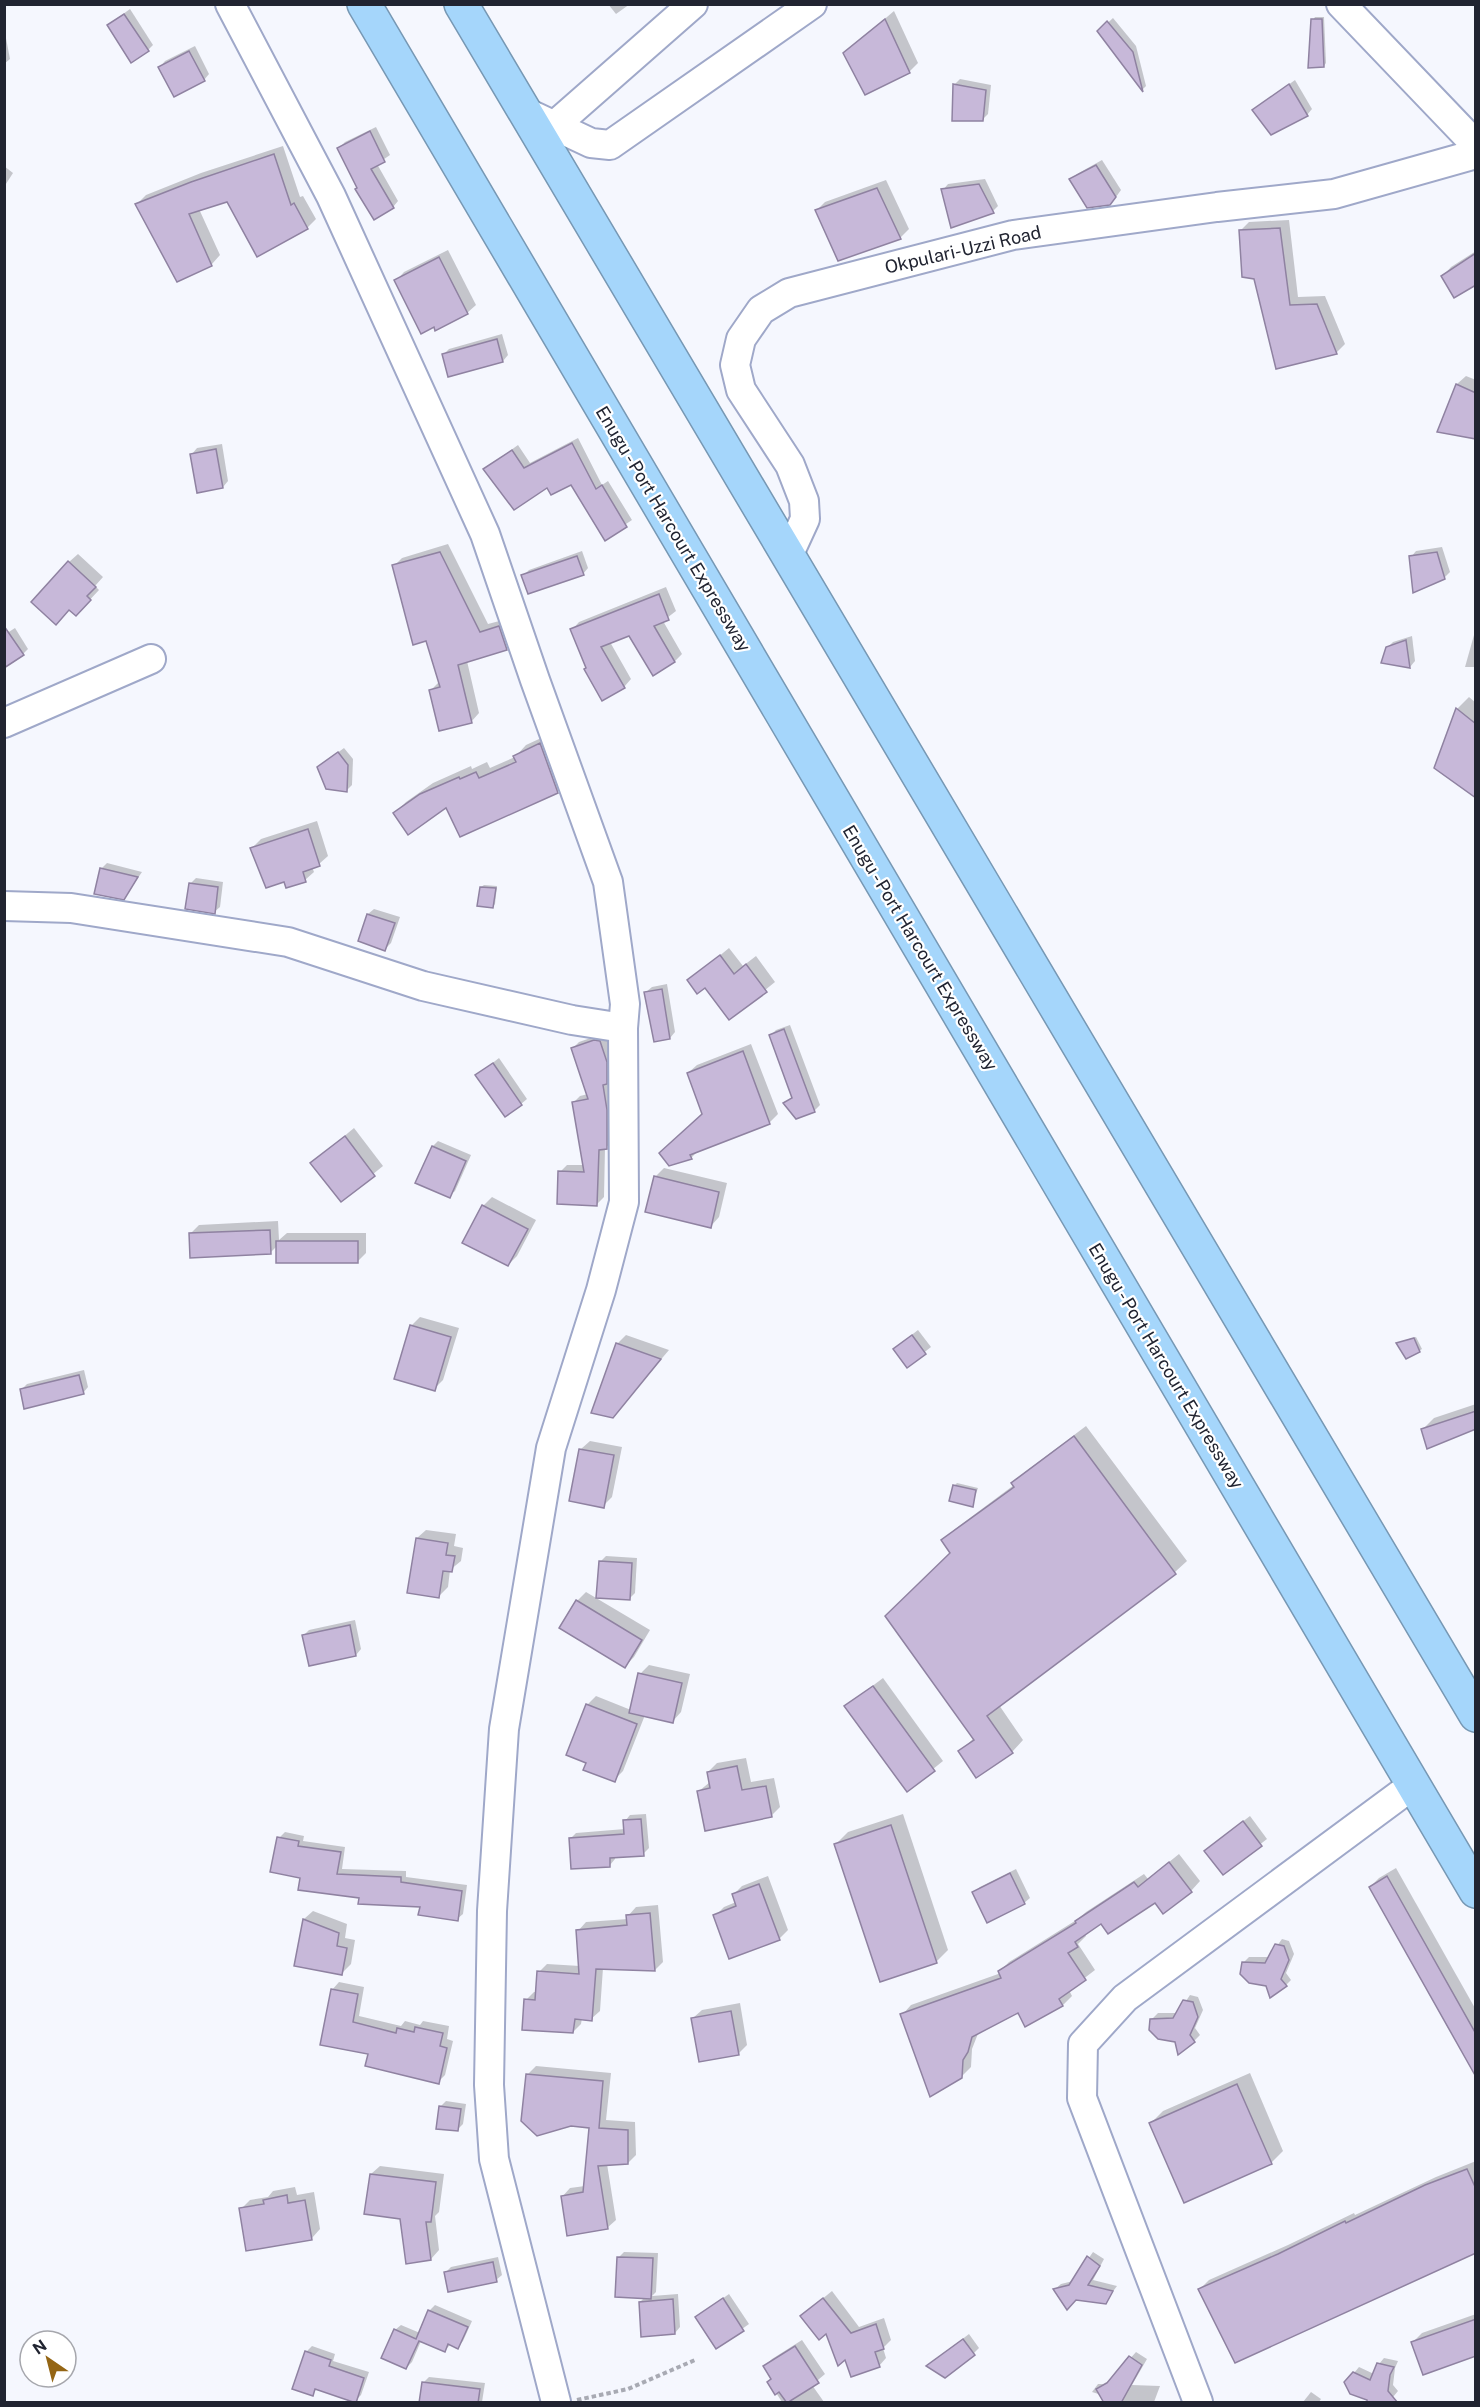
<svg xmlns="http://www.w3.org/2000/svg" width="1480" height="2407" viewBox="0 0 1480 2407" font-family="'Public Sans',sans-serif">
  <rect width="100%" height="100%" fill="#f5f7fe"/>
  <!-- shadow -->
  <g fill="#0003">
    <polygon points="608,4 630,4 616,14"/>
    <polygon points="130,9 153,45 148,50 108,25"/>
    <polygon points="894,11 918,63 909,72 845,53"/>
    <polygon points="1315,17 1324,17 1326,63 1324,66 1313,20"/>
    <polygon points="1113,18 1136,46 1146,86 1142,90 1099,31"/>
    <polygon points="4,28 10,59 4,64"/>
    <polygon points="195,46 209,74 204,80 160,67 165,61"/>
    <polygon points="960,79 991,85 988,114 982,120 954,85"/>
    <polygon points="1295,80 1312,109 1307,115 1254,110"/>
    <polygon points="376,127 390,155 377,164 398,201 393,207 359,188 339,148 345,142"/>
    <polygon points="283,146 300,197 303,196 316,219 307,228 228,200 199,209 220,255 212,264 178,280 137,204 146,195 201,173"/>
    <polygon points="1102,160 1121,190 1116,197 1071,179 1077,174"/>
    <polygon points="4,166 13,173 4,187"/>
    <polygon points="985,179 998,206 993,211 943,190 948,184"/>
    <polygon points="886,180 909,229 900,238 817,210 825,202"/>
    <polygon points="1289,220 1298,297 1325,296 1345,344 1336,353 1256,278 1240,231 1249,222"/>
    <polygon points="448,250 476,305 467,313 396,281 404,272"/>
    <polygon points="1476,251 1476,283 1443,276 1451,267"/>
    <polygon points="502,334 508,355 503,361 443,355 449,349"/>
    <polygon points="1466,376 1476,380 1476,437 1439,430 1457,384"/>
    <polygon points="578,438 602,485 608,481 632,520 605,538 572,483 548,486 485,469 518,445 530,463"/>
    <polygon points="222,444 228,481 223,487 192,454 197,448"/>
    <polygon points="448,544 488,624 507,619 515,641 507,649 467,661 479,713 471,722 430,691 439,682 427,639 394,566 402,558"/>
    <polygon points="1442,547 1450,572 1444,578 1411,557 1416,551"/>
    <polygon points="582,551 588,568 583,574 523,576 529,570"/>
    <polygon points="78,554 103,577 95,586 99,590 85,605 69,562"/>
    <polygon points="666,587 676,611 663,621 682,654 675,661 653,674 630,634 610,642 631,679 624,687 572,630 579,622"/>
    <polygon points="15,628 28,649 23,654 4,635"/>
    <polygon points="1476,628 1476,667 1465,667"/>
    <polygon points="1412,636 1415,661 1410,667 1387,648 1393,642"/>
    <polygon points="1469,697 1476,703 1476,796 1457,709"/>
    <polygon points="552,733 569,780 557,791 395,813 406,802 433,783 471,766 472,769 487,762 490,768 515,757 526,745"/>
    <polygon points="344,748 353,759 352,785 346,791 325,762"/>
    <polygon points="317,821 328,856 319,864 312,867 314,872 305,880 285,880 252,848 261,839"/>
    <polygon points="107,863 142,872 124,898 101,869"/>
    <polygon points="196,878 223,882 220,907 214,912 190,884"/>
    <polygon points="484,885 497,886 495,904 493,907 481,887"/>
    <polygon points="374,909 400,917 391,943 385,949 359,940 368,914"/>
    <polygon points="729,948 743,966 756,956 775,982 730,1018 705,986 689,981"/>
    <polygon points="667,984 675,1032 670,1038 646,992 652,987"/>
    <polygon points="790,1025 820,1105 814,1111 785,1103 793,1096 771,1035 776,1030"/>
    <polygon points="602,1034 606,1035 613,1054 614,1141 605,1148 604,1197 597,1204 560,1172 567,1165 584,1165 573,1103 580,1096 588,1094 572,1049 579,1042"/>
    <polygon points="751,1044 778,1114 769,1123 699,1150 691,1158 670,1164 704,1114 688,1073 697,1065"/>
    <polygon points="499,1058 527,1099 521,1104 477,1075"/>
    <polygon points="354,1128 383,1166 341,1200 312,1163"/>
    <polygon points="438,1141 471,1155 455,1191 449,1196 433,1146"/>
    <polygon points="664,1168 727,1183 719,1217 711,1226 655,1177"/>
    <polygon points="492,1197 536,1220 517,1256 508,1265 483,1206"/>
    <polygon points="278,1221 279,1240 287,1233 366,1233 366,1253 357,1262 278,1245 270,1253 190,1234 199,1225"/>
    <polygon points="420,1317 459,1328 443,1380 434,1389 411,1326"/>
    <polygon points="918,1330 931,1347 907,1366 900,1344"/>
    <polygon points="626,1335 669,1350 612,1417 617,1344"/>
    <polygon points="1416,1337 1422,1349 1419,1351 1398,1343"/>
    <polygon points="84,1370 88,1387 83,1393 21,1390 27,1384"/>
    <polygon points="1476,1404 1476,1427 1423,1429 1434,1418"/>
    <polygon points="1086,1426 1187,1561 1175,1572 999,1705 1023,1740 1012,1752 960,1751 974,1738 952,1553 943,1541 955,1529 1014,1485 1013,1483 1025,1472"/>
    <polygon points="590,1441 622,1447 612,1497 603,1506 581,1449"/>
    <polygon points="957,1483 978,1488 972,1505 955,1485"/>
    <polygon points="426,1530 456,1534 454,1546 463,1548 461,1561 450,1570 448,1587 439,1596 417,1538"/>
    <polygon points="606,1556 637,1558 635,1593 629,1599 600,1562"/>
    <polygon points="586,1592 650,1630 634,1657 625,1666 577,1601"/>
    <polygon points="355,1620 361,1649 356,1655 304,1635 309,1630"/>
    <polygon points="649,1665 690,1674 681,1712 673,1721 645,1715 623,1771 614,1780 588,1762 587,1705 596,1696 631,1710 640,1674"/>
    <polygon points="883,1678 943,1761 907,1790 846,1706"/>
    <polygon points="746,1758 751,1782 774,1778 780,1807 771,1816 699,1791 710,1782 708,1772 717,1763"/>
    <polygon points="646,1814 649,1848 643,1854 615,1856 615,1859 610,1865 570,1839 576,1833 625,1829 625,1821 630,1815"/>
    <polygon points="903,1814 948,1950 936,1962 836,1844 848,1832"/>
    <polygon points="1250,1816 1267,1839 1223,1873 1212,1845"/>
    <polygon points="285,1832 304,1836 303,1841 345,1847 342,1869 406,1871 406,1877 467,1885 463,1914 457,1919 421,1905 360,1897 301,1877 279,1838"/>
    <polygon points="1179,1854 1200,1881 1191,1891 1155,1901 1101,1922 1085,1934 1086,1936 1078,1944 1095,1970 1069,1990 1072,1996 1063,2005 1026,2025 1019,2011 979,2031 972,2049 971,2067 961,2077 902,2015 911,2005 1001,1973 1000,1971 1009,1962 1078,1919 1086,1912 1144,1874 1148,1879"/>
    <polygon points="1396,1868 1476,2010 1476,2074 1370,1887 1379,1878"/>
    <polygon points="1016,1869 1030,1898 1024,1903 974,1892 980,1887"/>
    <polygon points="768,1876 788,1930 779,1939 715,1916 724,1907 736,1902 733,1895 742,1886"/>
    <polygon points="658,1905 663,1962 655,1970 603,1968 600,2011 591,2019 582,2018 581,2024 573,2032 526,2000 534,1992 537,1992 539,1972 547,1964 580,1966 578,1931 586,1922 628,1919 628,1916 636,1907"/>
    <polygon points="313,1911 347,1924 345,1938 355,1940 351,1964 342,1973 296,1964 304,1919"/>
    <polygon points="1282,1939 1289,1941 1294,1954 1286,1973 1291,1980 1286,1985 1267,1984 1243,1963 1249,1957 1269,1957"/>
    <polygon points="339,1982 364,1987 359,2016 401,2026 405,2021 420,2025 423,2021 449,2026 447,2039 453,2041 445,2075 438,2082 370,2053 332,1990"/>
    <polygon points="1190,1995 1198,1997 1203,2010 1195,2028 1200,2035 1194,2041 1176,2040 1152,2019 1158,2013 1178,2013"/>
    <polygon points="740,2003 747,2045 738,2054 693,2018 702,2010"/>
    <polygon points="536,2066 611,2073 606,2120 635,2122 636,2155 628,2163 607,2164 616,2220 607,2228 562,2197 570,2188 585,2186 591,2126 527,2075"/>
    <polygon points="1250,2073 1283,2151 1271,2163 1151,2123 1163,2111"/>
    <polygon points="446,2101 466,2104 463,2124 457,2130 440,2107"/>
    <polygon points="1476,2161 1476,2252 1200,2289 1209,2280 1288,2245 1354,2213 1355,2215 1436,2177"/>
    <polygon points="380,2166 444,2174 439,2212 435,2216 439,2250 431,2259 371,2174"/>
    <polygon points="295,2187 297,2195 314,2192 320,2229 312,2238 241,2209 250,2200 268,2197 273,2191"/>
    <polygon points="624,2252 658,2253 656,2292 652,2296 678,2294 680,2327 675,2333 640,2302 645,2297 619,2257"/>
    <polygon points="1093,2252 1104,2259 1093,2280 1117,2286 1105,2302 1055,2289 1061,2284 1073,2281"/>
    <polygon points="498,2257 502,2275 496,2280 446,2272 451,2267"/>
    <polygon points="832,2291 859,2327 884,2318 891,2340 883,2348 886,2358 879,2366 846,2358 810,2309"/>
    <polygon points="729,2294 749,2324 717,2347 697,2317"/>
    <polygon points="435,2305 472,2321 463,2341 458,2347 451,2344 445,2350 421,2341 412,2362 406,2368 395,2330 401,2325 420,2333 429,2311"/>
    <polygon points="1476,2314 1476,2354 1413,2342 1422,2333"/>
    <polygon points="969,2334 979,2348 974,2353 928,2365"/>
    <polygon points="802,2340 825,2374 812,2385 824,2402 782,2402 769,2382 773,2378 765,2366 772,2359"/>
    <polygon points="312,2346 335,2354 333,2361 369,2372 361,2395 355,2401 306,2352"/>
    <polygon points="1136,2352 1147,2359 1132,2385 1160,2386 1154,2402 1124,2402 1092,2392 1098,2384 1103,2384 1112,2379"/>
    <polygon points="1384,2358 1398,2361 1395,2368 1393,2385 1398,2391 1393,2397 1354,2373 1359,2367 1374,2374 1379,2364"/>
    <polygon points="429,2377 485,2383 482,2402 421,2402 423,2383"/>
    <polygon points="1311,2392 1321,2399 1319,2402 1303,2402"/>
  </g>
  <!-- building -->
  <g fill="#c7b8d9" stroke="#8f82a1" stroke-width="1.5">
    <polygon points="124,14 149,51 131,63 107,25"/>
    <polygon points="885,19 910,73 865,95 843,53"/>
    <polygon points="1311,19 1322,19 1324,67 1308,68"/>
    <polygon points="1107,21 1133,52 1143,92 1097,31"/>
    <polygon points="189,51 205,81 174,97 158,67"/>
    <polygon points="953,84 986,90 983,121 952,121"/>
    <polygon points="1289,84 1308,116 1271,135 1252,110"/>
    <polygon points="370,131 385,162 371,169 394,208 374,220 355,189 357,188 337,148"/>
    <polygon points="274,154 291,205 294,203 308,229 257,257 227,202 189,214 212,266 177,282 135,204 191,182"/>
    <polygon points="1096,165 1116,197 1110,205 1087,208 1069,179"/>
    <polygon points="979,184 994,213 951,228 941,189"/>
    <polygon points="877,188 901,239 838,261 815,210"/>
    <polygon points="1280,228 1290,305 1317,304 1337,354 1276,369 1254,279 1242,277 1239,230"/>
    <polygon points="1476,253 1476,285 1454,298 1441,276"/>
    <polygon points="439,257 468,314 435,331 434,327 421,334 394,280"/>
    <polygon points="497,339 503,362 448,377 442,354"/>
    <polygon points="1456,384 1476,393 1476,439 1437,432"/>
    <polygon points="572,443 596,489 602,485 627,527 605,541 571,485 551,495 547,488 514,510 483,469 512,450 524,468"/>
    <polygon points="216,449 223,488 197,493 190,454"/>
    <polygon points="440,552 480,632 499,626 507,650 458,665 472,723 439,731 429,690 440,687 426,641 413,645 392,565"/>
    <polygon points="1437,552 1445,579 1413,593 1409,556"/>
    <polygon points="577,556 584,575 528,594 521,575"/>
    <polygon points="68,561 96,587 87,596 91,600 76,616 69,610 56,625 31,602"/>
    <polygon points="659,594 669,620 654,626 675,662 653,676 629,636 601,647 625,688 602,701 584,669 586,668 570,629"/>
    <polygon points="4,626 24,655 4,668"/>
    <polygon points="1406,640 1410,668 1381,663 1386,647"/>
    <polygon points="1456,708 1476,724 1476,798 1434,768"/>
    <polygon points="540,743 558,793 460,837 446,808 408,835 393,813 420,794 459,777 460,779 476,772 479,778 516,762 513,756"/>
    <polygon points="338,752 348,765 347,792 326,789 317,767"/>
    <polygon points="308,829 320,866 303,872 306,882 286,888 284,882 266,888 250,848"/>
    <polygon points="100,868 138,877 124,900 94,894"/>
    <polygon points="189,883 218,887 215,914 185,909"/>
    <polygon points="480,887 496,888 493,908 477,906"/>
    <polygon points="367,914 395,923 385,951 358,941"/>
    <polygon points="720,955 734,974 746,964 767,992 729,1020 705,988 697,994 687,980"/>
    <polygon points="662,989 670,1039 654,1042 644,992"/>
    <polygon points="784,1029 815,1112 796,1119 783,1103 792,1098 769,1035"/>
    <polygon points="594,1040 600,1041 607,1062 607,1084 603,1085 607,1110 607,1149 599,1150 597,1206 557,1204 558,1171 584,1172 572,1102 588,1099 571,1048"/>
    <polygon points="743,1051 770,1124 690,1155 692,1159 669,1166 659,1153 702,1114 687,1073"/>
    <polygon points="493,1063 522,1105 505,1117 475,1075"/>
    <polygon points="345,1136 375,1176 341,1202 310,1163"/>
    <polygon points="432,1146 466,1161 450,1198 415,1183"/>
    <polygon points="654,1176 719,1192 711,1228 645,1212"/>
    <polygon points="482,1205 528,1229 508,1266 462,1243"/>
    <polygon points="270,1230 271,1254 190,1258 189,1233"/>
    <rect x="276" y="1241" width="82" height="22"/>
    <polygon points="410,1325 451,1337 435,1391 394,1379"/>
    <polygon points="912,1335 926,1354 907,1368 893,1349"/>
    <polygon points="1414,1338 1420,1352 1406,1359 1396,1343"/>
    <polygon points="616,1343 661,1359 613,1418 591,1413"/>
    <polygon points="79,1375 84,1394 24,1409 20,1389"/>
    <polygon points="1476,1411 1476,1429 1427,1449 1421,1429"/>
    <polygon points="1074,1436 1176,1574 987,1716 1013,1753 976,1778 958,1751 974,1740 885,1616 950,1553 941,1540 1014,1487 1011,1483"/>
    <polygon points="579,1449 614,1455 604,1508 569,1501"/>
    <polygon points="953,1485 976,1490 973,1507 949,1501"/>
    <polygon points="416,1538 448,1543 446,1555 455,1556 452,1572 443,1571 439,1598 407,1593"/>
    <polygon points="599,1561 632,1563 630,1600 596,1598"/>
    <polygon points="576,1600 642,1640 625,1668 559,1628"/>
    <polygon points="350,1625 356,1656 309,1666 302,1635"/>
    <polygon points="638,1673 682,1683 673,1723 629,1713"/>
    <polygon points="873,1686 935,1771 907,1792 844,1706"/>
    <polygon points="586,1704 637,1724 615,1782 583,1770 586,1763 566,1755"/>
    <polygon points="737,1766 742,1790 766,1786 772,1817 705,1831 697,1791 710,1788 707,1772"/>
    <polygon points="641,1819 644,1856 610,1858 610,1867 571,1869 569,1838 624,1834 623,1820"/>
    <polygon points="1243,1821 1262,1846 1223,1875 1204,1851"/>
    <polygon points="891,1825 937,1963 880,1982 834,1844"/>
    <polygon points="277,1837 299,1841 298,1846 341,1852 337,1874 401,1877 401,1882 462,1891 458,1921 418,1915 420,1907 358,1904 359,1898 298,1890 300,1878 270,1872"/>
    <polygon points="1169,1862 1192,1892 1163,1914 1155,1903 1108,1934 1101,1924 1075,1942 1078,1947 1068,1953 1086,1980 1059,1999 1063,2006 1025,2027 1018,2013 972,2037 968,2052 963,2060 962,2078 930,2097 900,2014 1001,1978 998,1971 1076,1923 1075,1921 1134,1882 1138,1887"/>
    <polygon points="1010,1873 1025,1904 987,1923 972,1892"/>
    <polygon points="1387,1876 1476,2034 1476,2077 1369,1887"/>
    <polygon points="759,1884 780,1940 729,1959 713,1915 736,1906 732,1894"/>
    <polygon points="650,1913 655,1971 596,1969 592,2021 575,2019 573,2033 522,2030 524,1999 535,2000 537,1971 579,1974 576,1930 627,1925 626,1915"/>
    <polygon points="303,1919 339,1933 337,1946 347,1948 342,1975 294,1966"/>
    <polygon points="1275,1944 1284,1946 1289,1960 1281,1979 1287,1986 1270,1998 1266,1986 1249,1983 1240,1974 1242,1962 1265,1963"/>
    <polygon points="331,1989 358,1994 353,2022 396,2033 397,2028 414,2032 415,2027 443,2033 440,2046 447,2048 439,2084 365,2066 368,2054 320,2045"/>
    <polygon points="1183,2000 1193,2002 1198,2017 1190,2035 1195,2042 1178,2055 1175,2042 1158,2039 1149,2030 1150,2019 1173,2018"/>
    <polygon points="731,2011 739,2055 699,2062 691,2018"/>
    <polygon points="526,2074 603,2081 599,2128 628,2130 628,2164 598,2166 608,2229 567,2236 561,2196 583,2192 589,2128 571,2126 537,2136 521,2121"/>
    <polygon points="1237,2084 1272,2164 1184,2203 1149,2123"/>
    <polygon points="439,2106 461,2109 458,2131 436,2129"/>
    <polygon points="1467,2169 1476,2189 1476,2253 1235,2363 1198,2289 1278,2254 1345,2221 1346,2223 1425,2185"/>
    <polygon points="370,2174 436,2182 431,2222 426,2222 431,2260 406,2264 400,2219 364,2214"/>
    <polygon points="287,2195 288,2203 305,2200 312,2240 246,2251 239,2208 264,2204 263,2200"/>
    <polygon points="1087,2256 1100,2266 1088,2285 1113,2291 1106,2304 1076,2300 1067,2310 1053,2289 1069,2285"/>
    <polygon points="617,2257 653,2258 651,2299 615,2297"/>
    <polygon points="493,2262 497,2282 448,2292 444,2272"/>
    <polygon points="723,2298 744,2331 716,2349 695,2317"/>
    <polygon points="823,2298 851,2333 876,2324 884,2349 875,2352 880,2367 851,2377 845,2360 838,2366 826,2334 819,2340 800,2316"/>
    <polygon points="673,2299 675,2334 641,2337 639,2302"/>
    <polygon points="428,2310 468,2327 458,2349 448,2344 445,2352 419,2341 406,2369 381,2358 394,2329 416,2339"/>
    <polygon points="1476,2319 1476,2356 1423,2375 1411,2342"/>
    <polygon points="963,2339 975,2355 945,2378 926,2366"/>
    <polygon points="795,2346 819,2383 787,2403 779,2392 775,2395 767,2382 771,2379 763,2366"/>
    <polygon points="305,2351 331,2360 329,2366 364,2378 356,2403 315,2389 313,2396 292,2389"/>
    <polygon points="1129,2356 1142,2365 1121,2403 1104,2403 1096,2389 1107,2383"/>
    <polygon points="1377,2363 1394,2367 1390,2375 1388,2391 1398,2403 1367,2403 1367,2400 1350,2394 1344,2382 1353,2372 1370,2380"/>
    <polygon points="422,2382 480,2389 478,2403 419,2403"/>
  </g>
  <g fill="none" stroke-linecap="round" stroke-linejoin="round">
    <defs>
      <g id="minor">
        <polyline points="230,4 331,196 485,534 535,680 608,882 625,1004 623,1028 624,1202 601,1290 551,1448 504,1729 492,1911 489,2085 494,2159 556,2402"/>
        <polyline points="1341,4 1476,145"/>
        <polyline points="525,112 591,143 610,145 812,4"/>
        <polyline points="554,126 693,4"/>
        <polyline points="788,556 805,519 804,501 790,465 741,390 735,365 741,339 761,310 789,293 1013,235 1217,207 1334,194 1476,154"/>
        <polyline points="4,723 151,659"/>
        <polyline points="4,906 71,908 288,942 423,986 572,1020 623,1028"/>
        <polyline points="1198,2402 1082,2098 1083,2044 1125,1998 1413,1785"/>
      </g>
      <g id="highway">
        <polyline points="364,4 1476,1891"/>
        <polyline points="461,4 1476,1715"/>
      </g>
    </defs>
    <!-- minor casing -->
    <use href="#minor" stroke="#9fa8c9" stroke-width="32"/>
    <!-- highway casing -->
    <use href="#highway" stroke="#7798b4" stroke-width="36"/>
    <!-- path -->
    <polyline stroke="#a8aab3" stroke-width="4" stroke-dasharray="4.5 3" stroke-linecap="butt" points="577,2400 628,2389 695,2360"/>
    <!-- minor -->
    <use href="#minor" stroke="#fff" stroke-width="28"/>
    <!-- highway -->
    <use href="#highway" stroke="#a5d6fb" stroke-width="33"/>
  </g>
  <g text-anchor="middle" stroke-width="4.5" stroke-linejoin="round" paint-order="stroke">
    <!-- street labels -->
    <g font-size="18" fill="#212431" stroke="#fff">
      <text transform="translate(963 250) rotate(-13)" y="6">Okpulari-Uzzi Road</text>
      <text transform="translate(673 529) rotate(59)" y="6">Enugu - Port Harcourt Expressway</text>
      <text transform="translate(920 948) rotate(59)" y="6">Enugu - Port Harcourt Expressway</text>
      <text transform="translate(1166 1366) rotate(59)" y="6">Enugu - Port Harcourt Expressway</text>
    </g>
  </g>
  <!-- border -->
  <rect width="1480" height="2407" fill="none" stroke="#212431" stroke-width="12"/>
  <!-- north arrow -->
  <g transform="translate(48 2359) rotate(325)"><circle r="28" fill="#ffffff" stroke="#a6a7ad" stroke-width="1.5"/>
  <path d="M0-4.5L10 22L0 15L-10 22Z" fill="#946514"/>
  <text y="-9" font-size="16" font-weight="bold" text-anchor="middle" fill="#212431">N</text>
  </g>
</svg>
